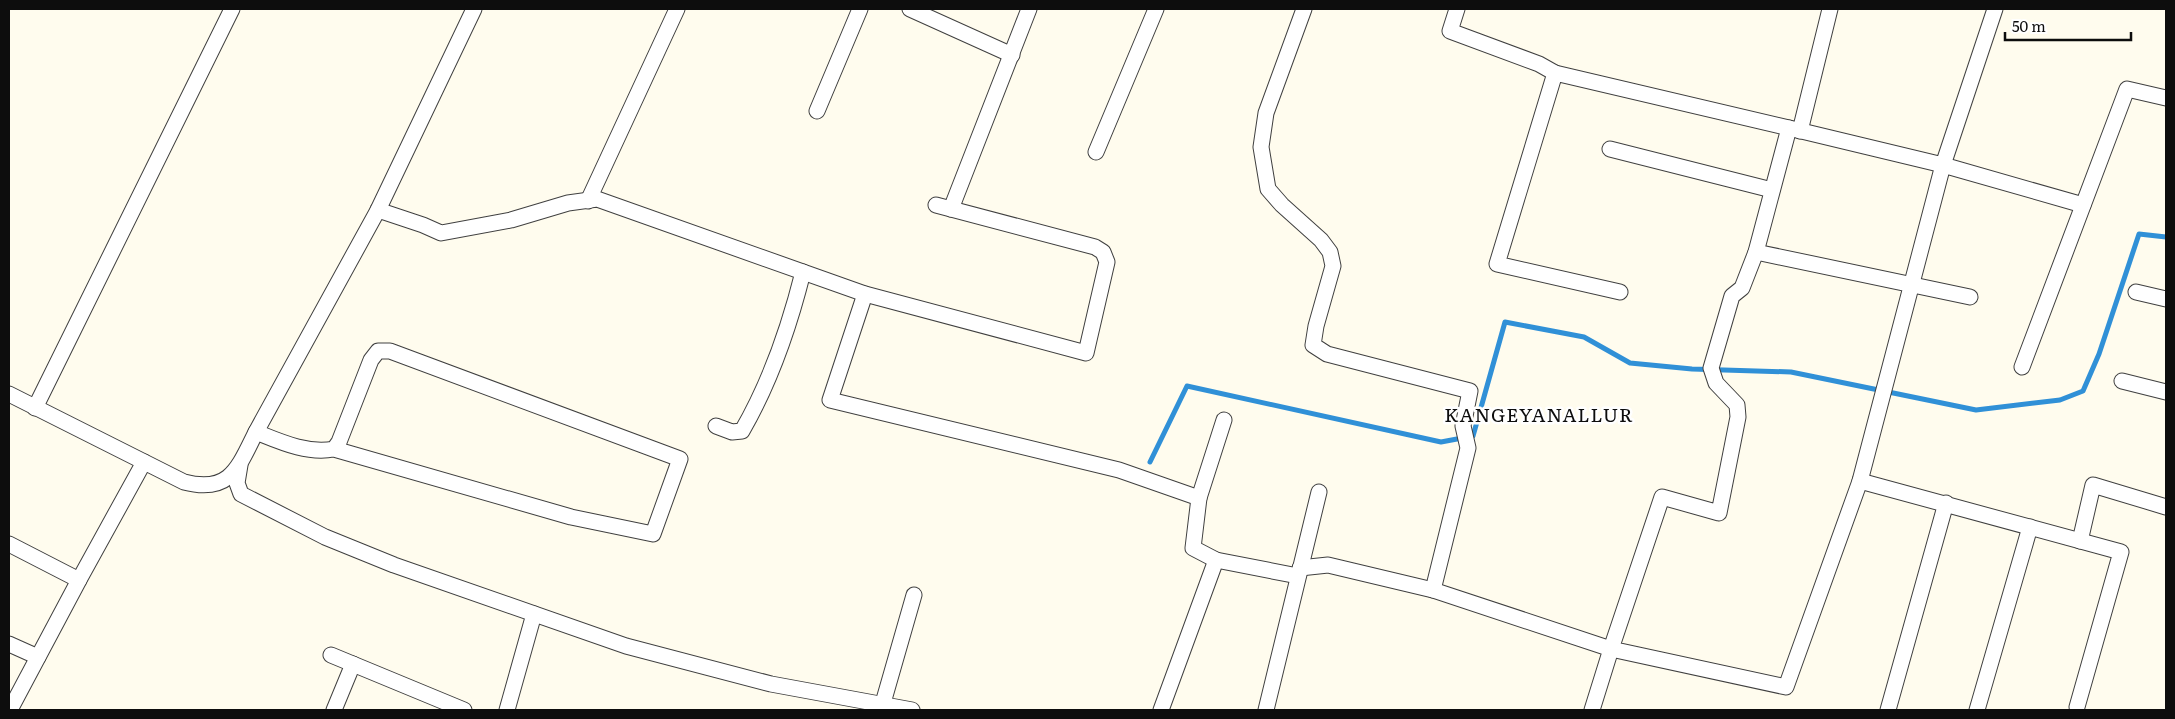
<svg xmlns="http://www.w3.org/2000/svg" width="2175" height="719" viewBox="0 0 2175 719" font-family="Literata,serif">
  <rect width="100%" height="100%" fill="#fffcee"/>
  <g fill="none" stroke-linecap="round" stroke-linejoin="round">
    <!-- stream -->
    <polyline stroke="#3090d7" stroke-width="5" points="1150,462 1187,386 1441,442 1473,436 1505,322 1584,337 1630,363 1692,369 1791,372 1976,410 2060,400 2083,391 2099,354 2139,234 2166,237"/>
    <defs>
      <g id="street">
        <polyline points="910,9 1012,55"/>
        <polyline points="1304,9 1266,113 1261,147 1268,189 1282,205 1321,240 1330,252 1333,266 1316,326 1313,345 1327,354 1470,391 1463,426 1468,448 1433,590"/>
        <polyline points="1457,9 1450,31 1539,64 1555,73"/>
        <polyline points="817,111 860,9"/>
        <polyline points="1789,128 1943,165 1995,9"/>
        <polyline points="1800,131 1830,9"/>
        <polyline points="1610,149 1772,190"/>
        <polyline points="1096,152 1156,9"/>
        <polyline points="588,201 677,9"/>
        <polyline points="951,209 1029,9"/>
        <polyline points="378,210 423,225 441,233 511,220 568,203 597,199 865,294 1086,353 1107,262 1103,252 1095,247 936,205"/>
        <polyline points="1756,252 1970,297"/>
        <polyline points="1620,292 1497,264 1555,73 1789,128 1756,252 1742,288 1732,296 1711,368 1716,383 1737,405 1738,417 1719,513 1662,497 1611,649 1786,687 1860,481 1943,165 2083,205"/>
        <polyline points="2136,292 2166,299"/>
        <polyline points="865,294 830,400 1119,470 1199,498 1224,420"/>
        <polyline points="2022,367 2127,89 2166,98"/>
        <polyline points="2122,381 2166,392"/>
        <path d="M9 394 184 482C230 494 238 468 256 432L378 210 474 9"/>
        <polyline points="35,408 232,9"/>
        <path d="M716 426 732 432 742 431C771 381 789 328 803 272"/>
        <path d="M256 432C281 442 307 454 334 449L339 442 371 360 378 351H390L680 459 653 534 571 517 334 449"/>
        <polyline points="240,465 237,483 241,494 325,537 394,565 626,646 771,684 912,710"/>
        <polyline points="1860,481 2121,552 2077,707"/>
        <polyline points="1199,498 1193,548 1216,560"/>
        <polyline points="2080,541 2093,485 2166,507"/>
        <polyline points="9,544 79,580 144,462"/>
        <polyline points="1300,568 1328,565 1433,590 1611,649 1592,710"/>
        <polyline points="9,644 38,657"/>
        <polyline points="331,655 464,710"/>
        <polyline points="12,706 79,580"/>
        <polyline points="334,710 353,664"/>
        <polyline points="507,710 534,614"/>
        <polyline points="881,710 914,595"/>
        <polyline points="1161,710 1216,560 1298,576"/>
        <polyline points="1266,710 1319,492"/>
        <polyline points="1888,710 1946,503"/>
        <polyline points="1977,710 2030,527"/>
      </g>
    </defs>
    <!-- street casing -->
    <use href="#street" stroke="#404040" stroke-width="17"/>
    <!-- street -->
    <use href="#street" stroke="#fff" stroke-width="15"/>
  </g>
  <g text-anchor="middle" stroke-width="5" stroke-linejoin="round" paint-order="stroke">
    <!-- quarter labels -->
    <g font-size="19" letter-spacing="1" fill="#0d0d0d" stroke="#fff">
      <text x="1539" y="422">KANGEYANALLUR</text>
    </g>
  </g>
  <!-- border -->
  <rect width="2175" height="719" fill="none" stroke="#0d0d0d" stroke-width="20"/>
  <!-- scale -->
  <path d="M2005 32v8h126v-8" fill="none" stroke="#0d0d0d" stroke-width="2.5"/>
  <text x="2012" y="32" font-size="15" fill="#0d0d0d" stroke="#ffffff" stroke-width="4" paint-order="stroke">50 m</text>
</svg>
